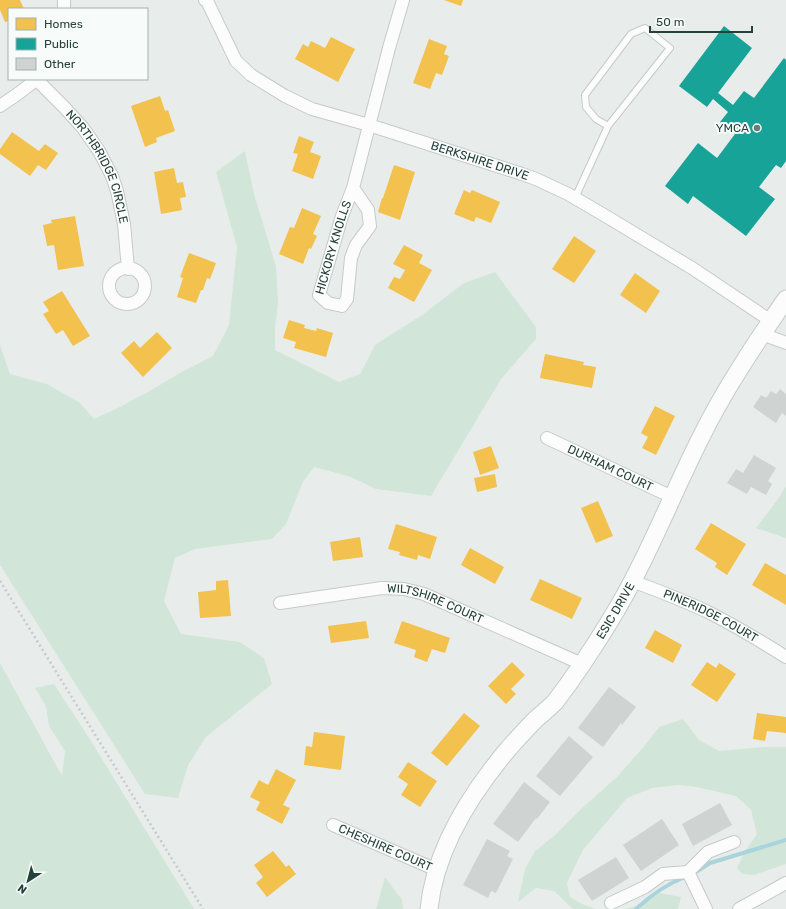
<svg xmlns="http://www.w3.org/2000/svg" width="786" height="909" viewBox="0 0 786 909" font-family="Rubik,sans-serif">
  <rect width="100%" height="100%" fill="#e8edeb"/>
  <!-- green -->
  <g fill="#d1e6d8">
    <polygon points="245,151 254,194 276,266 278,303 275,329 275,350 339,382 360,374 375,345 422,315 464,283 495,272 536,327 536,339 501,379 431,496 376,489 351,477 314,467 303,482 286,524 272,539 195,549 175,558 164,601 181,634 240,642 264,658 272,684 206,737 188,765 178,798 145,794 0,565 0,345 10,374 47,384 80,403 94,419 118,408 155,388 178,374 213,356 229,325 237,247 216,172"/>
    <polygon points="786,486 786,538 756,528 778,499"/>
    <polygon points="0,663 62,776 65,751 49,726 46,706 35,688 54,684 91,741 194,909 0,909"/>
    <polygon points="683,719 699,740 719,751 765,747 786,747 786,864 754,875 742,874 737,868 745,851 757,834 751,810 736,796 696,787 679,785 652,788 627,798 583,850 567,883 570,897 582,904 596,909 573,909 554,891 536,888 518,902 525,869 535,851 554,836 582,808 617,777 646,744 659,727"/>
    <polygon points="385,877 402,900 403,909 376,909"/>
    <polygon points="660,893 681,897 678,909 624,909 637,906"/>
  </g>
  <!-- homes -->
  <g fill="#f2c14e">
    <polygon points="0,0 20,0 24,9 9,9 9,21 5,22 0,10"/>
    <polygon points="444,0 463,0 461,6"/>
    <polygon points="331,37 355,49 338,82 295,59 303,44 308,47 311,41 325,48"/>
    <polygon points="429,39 447,46 444,54 449,56 442,75 436,73 430,89 413,83"/>
    <polygon points="160,96 165,111 168,110 175,131 156,138 157,142 145,147 131,106"/>
    <polygon points="12,132 39,151 45,144 58,153 46,170 38,165 30,176 0,154 0,149"/>
    <polygon points="299,136 314,142 310,152 321,156 313,179 292,171 298,154 293,153"/>
    <polygon points="394,165 415,172 400,220 378,212 382,198 383,198"/>
    <polygon points="174,168 177,183 183,182 186,197 180,198 182,210 161,214 154,172"/>
    <polygon points="464,190 470,193 472,190 500,202 491,223 476,217 474,222 454,214"/>
    <polygon points="302,208 321,216 313,234 317,236 311,249 309,248 303,264 279,254 290,227 294,228"/>
    <polygon points="75,216 84,266 58,270 54,245 47,246 43,225 52,223 51,220"/>
    <polygon points="574,236 596,251 574,283 552,269"/>
    <polygon points="404,245 423,255 419,263 432,270 414,302 388,288 394,277 400,279 405,270 393,264"/>
    <polygon points="189,253 216,263 210,279 207,278 203,290 201,290 196,303 177,297 183,278 180,277"/>
    <polygon points="635,273 660,291 646,313 620,295"/>
    <polygon points="62,291 90,336 73,346 63,330 56,334 43,314 49,311 43,302"/>
    <polygon points="289,320 305,325 304,328 316,331 317,328 333,333 326,357 294,348 296,342 283,338"/>
    <polygon points="157,332 172,348 143,377 121,353 134,341 140,348"/>
    <polygon points="545,354 584,362 583,365 596,367 592,388 540,378"/>
    <polygon points="655,406 675,416 656,455 642,448 648,437 641,433"/>
    <polygon points="491,446 499,468 480,475 473,452"/>
    <polygon points="495,474 497,487 477,492 474,478"/>
    <polygon points="598,501 613,536 596,543 581,508"/>
    <polygon points="711,523 746,544 727,575 715,567 717,563 695,549"/>
    <polygon points="396,524 437,537 430,559 418,555 417,560 399,555 400,552 388,549"/>
    <polygon points="360,537 363,557 333,561 330,542"/>
    <polygon points="470,548 504,567 495,584 461,565"/>
    <polygon points="765,563 786,575 786,605 752,585"/>
    <polygon points="540,579 582,598 572,619 530,600"/>
    <polygon points="228,580 231,616 200,618 198,592 216,590 216,581"/>
    <polygon points="366,621 369,638 331,643 328,626"/>
    <polygon points="402,621 450,638 445,653 432,649 427,662 414,657 416,650 394,643"/>
    <polygon points="655,630 682,645 673,663 645,648"/>
    <polygon points="512,662 525,675 511,689 516,694 506,704 488,686"/>
    <polygon points="707,662 716,668 719,663 736,674 717,702 691,685"/>
    <polygon points="464,713 480,726 447,766 431,753"/>
    <polygon points="757,713 786,717 786,733 767,731 765,741 753,739"/>
    <polygon points="314,732 345,736 341,770 304,765 306,746 312,747"/>
    <polygon points="408,762 437,781 420,807 401,795 408,784 398,777"/>
    <polygon points="276,769 296,780 283,805 290,808 282,824 256,810 260,802 250,797 259,780 268,785"/>
    <polygon points="273,851 286,867 289,865 296,874 267,897 256,883 263,877 254,865"/>
  </g>
  <!-- public -->
  <polygon fill="#17a398" points="724,26 752,48 718,93 733,105 744,91 754,98 784,58 786,60 786,161 781,168 776,165 759,187 775,199 746,236 693,196 688,204 665,186 698,143 717,158 735,134 720,122 728,112 713,99 707,107 679,86"/>
  <g fill="none" stroke-linecap="round" stroke-linejoin="round">
    <!-- stream -->
    <g stroke="#a9d4db" stroke-width="4">
      <polyline points="693,874 710,863 786,840"/>
      <path d="M636 909C650 896 667 884 685 877"/>
    </g>
  </g>
  <!-- building -->
  <g fill="#cfd4d2">
    <polygon points="780,389 786,394 786,416 782,413 776,423 753,407 761,395 766,398 771,391 776,394"/>
    <polygon points="754,455 776,468 768,481 772,484 766,495 751,487 747,494 727,483 736,469 743,473"/>
    <polygon points="609,687 636,707 622,725 621,723 603,747 578,728"/>
    <polygon points="569,736 593,757 560,796 536,776"/>
    <polygon points="524,782 550,802 537,819 536,818 518,842 493,824"/>
    <polygon points="720,803 732,825 693,846 682,824"/>
    <polygon points="662,819 679,845 641,871 623,845"/>
    <polygon points="487,839 510,851 507,856 513,859 496,893 491,891 488,898 463,885"/>
    <polygon points="616,857 629,878 592,901 578,880"/>
  </g>
  <g fill="none" stroke-linecap="round" stroke-linejoin="round">
    <defs>
      <polyline id="lane" points="575,198 608,126 670,48 645,28 631,34 585,95 586,107 596,119 608,126"/>
      <g id="street">
        <path id="s1" d="M205 0 207 1 236 61 251 75 285 96 312 109 369 125 522 174 536 179 568 194 604 215 692 268 771 321"/>
        <polyline points="64,9 64,0"/>
        <path id="s2" d="M37 80 64 107 83 128 99 151 112 176 117 191 124 224 128 269"/>
        <polyline points="0,106 19,93 37,79"/>
        <path id="s3" d="M353 188 368 210 370 226 356 245 351 258 347 299 342 306 328 303 319 295 342 216 353 188 389 48 403 0"/>
        <circle cx="127" cy="286" r="18"/>
        <polyline points="762,334 786,343"/>
        <path id="s4" d="M547 438 672 497"/>
        <path id="s5" d="M632 581C659 591 686 601 712 614 737 627 762 642 786 657"/>
        <path id="s6" d="M280 603 382 588 404 589 424 594 582 664"/>
        <path id="s7" d="M333 825 437 870"/>
        <polyline points="688,872 691,878 706,909"/>
        <polyline points="611,903 645,887 663,874 688,872 708,852 734,842"/>
        <polyline points="739,909 786,883"/>
      </g>
      <g id="secondary">
        <path id="s8" d="M429 909C435 850 471 793 509 748 518 738 527 728 536 719 542 714 549 708 555 702 575 676 594 647 611 619 646 562 670 499 700 439 724 390 755 344 786 299"/>
      </g>
    </defs>
    <!-- lane casing -->
    <use href="#lane" stroke="#c5cac8" stroke-width="8"/>
    <!-- street casing -->
    <use href="#street" stroke="#c5cac8" stroke-width="14"/>
    <!-- secondary casing -->
    <use href="#secondary" stroke="#c3cbc8" stroke-width="19"/>
    <!-- path -->
    <polyline stroke="#c3ccca" stroke-width="2.5" stroke-dasharray="2 3" stroke-linecap="butt" points="0,581 203,909"/>
    <!-- lane -->
    <use href="#lane" stroke="#fcfcfc" stroke-width="6"/>
    <!-- street -->
    <use href="#street" stroke="#fcfcfc" stroke-width="12"/>
    <!-- secondary -->
    <use href="#secondary" stroke="#fcfcfc" stroke-width="17"/>
  </g>
  <!-- markers -->
  <circle fill="#697e78" stroke="#f7fbf9" stroke-width="1.5" cx="757" cy="128" r="4"/>
  <g text-anchor="middle" stroke-width="4" stroke-linejoin="round" paint-order="stroke">
    <!-- poi labels -->
    <g font-size="12" fill="#24423a" stroke="#f7fbf9" text-anchor="end">
      <text x="749" y="132">YMCA</text>
    </g>
    <!-- street labels -->
    <g font-size="12" fill="#24423a" stroke="#f7fbf9">
      <text dy="4" stroke="none"><textPath href="#s1" startOffset="335">BERKSHIRE DRIVE</textPath></text>
      <text dy="4" stroke="none"><textPath href="#s2" startOffset="108">NORTHBRIDGE CIRCLE</textPath></text>
      <text dy="4" stroke="none"><textPath href="#s3" startOffset="206">HICKORY KNOLLS</textPath></text>
      <text dy="4" stroke="none"><textPath href="#s4" startOffset="70">DURHAM COURT</textPath></text>
      <text dy="4" stroke="none"><textPath href="#s6" startOffset="159">WILTSHIRE COURT</textPath></text>
      <text dy="4" stroke="none"><textPath href="#s8" startOffset="357">ESIC DRIVE</textPath></text>
      <text dy="4" stroke="none"><textPath href="#s5" startOffset="86">PINERIDGE COURT</textPath></text>
      <text dy="4" stroke="none"><textPath href="#s7" startOffset="57">CHESHIRE COURT</textPath></text>
    </g>
  </g>
  <!-- legend -->
  <rect x="8" y="8" width="140" height="72" fill="#f7fbf9" stroke="#a3b1ad"/>
  <rect x="16" y="18" width="20" height="12" fill="#f2c14e" stroke="#a3b1ad"/>
  <text x="44" y="28" font-size="12" fill="#24423a">Homes</text>
  <rect x="16" y="38" width="20" height="12" fill="#17a398" stroke="#a3b1ad"/>
  <text x="44" y="48" font-size="12" fill="#24423a">Public</text>
  <rect x="16" y="58" width="20" height="12" fill="#cfd4d2" stroke="#a3b1ad"/>
  <text x="44" y="68" font-size="12" fill="#24423a">Other</text>
  <!-- north arrow -->
  <g transform="translate(28 881) rotate(216)" stroke="#f7fbf9" stroke-width="3" paint-order="stroke">
  <path d="M0-3L7 15L0 10L-7 15Z" fill="#24423a"/>
  <text y="-6" font-size="11" font-weight="bold" text-anchor="middle" fill="#24423a">N</text>
  </g>
  <!-- scale -->
  <path d="M650 26v6h102v-6" fill="none" stroke="#24423a" stroke-width="2"/>
  <text x="656" y="26" font-size="12" fill="#24423a" stroke="#f7fbf9" stroke-width="3" paint-order="stroke">50 m</text>
</svg>
